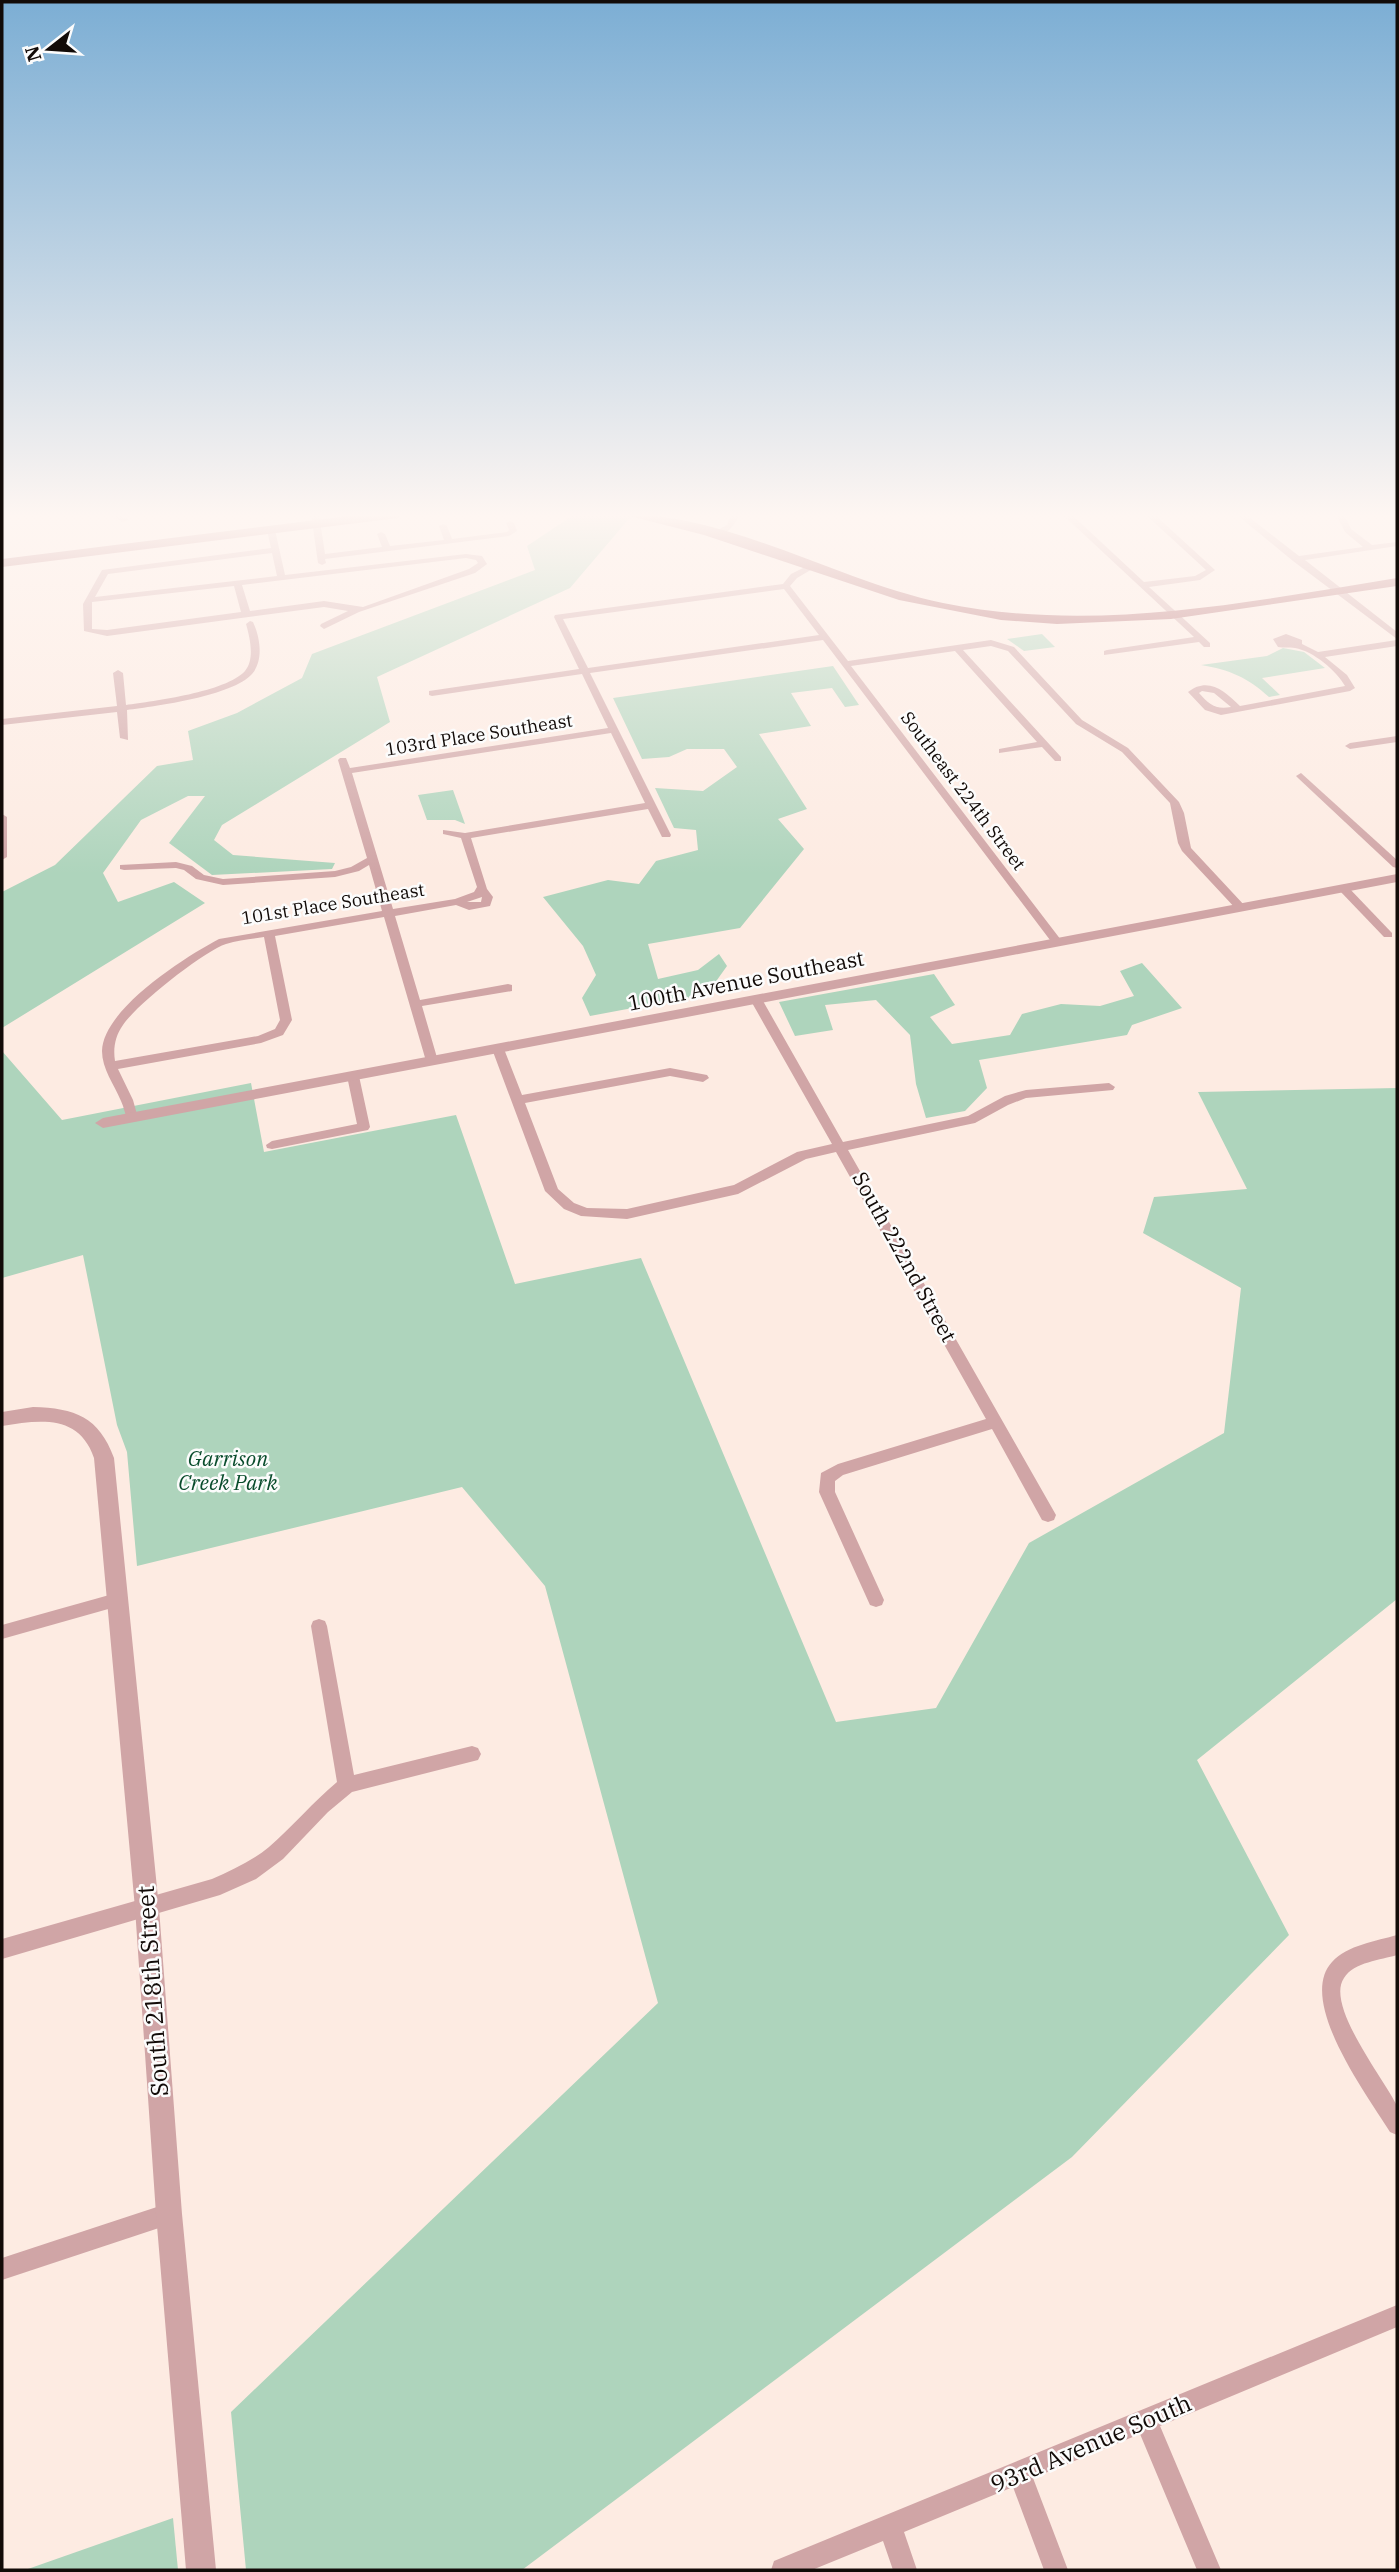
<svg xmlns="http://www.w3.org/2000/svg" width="1399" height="2572" viewBox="0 0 1399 2572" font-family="'IBM Plex Serif',serif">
  <rect width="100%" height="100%" fill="#fdebe2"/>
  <!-- green -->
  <g fill="#aed4bc">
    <polygon points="575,514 633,514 570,588 377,677 390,722 222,825 214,840 233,855 335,863 332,869 212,875 169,843 205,796 188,796 141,820 103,873 118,902 174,882 205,903 2,1028 2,892 55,865 157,766 193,760 188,731 237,713 302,678 312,654 535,570 527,546"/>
    <polygon points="1042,634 1055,647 1024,651 1007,639"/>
    <path d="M1283 648 1304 652 1325 668 1262 678 1280 695 1269 697C1247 677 1230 670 1201 665L1267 656Z"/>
    <polygon points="833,666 859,705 845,707 832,688 791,693 811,726 759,734 807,809 778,819 804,849 740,928 648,944 658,979 698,970 719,954 727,966 707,994 590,1016 582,998 596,975 583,946 543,897 608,880 639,884 656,861 698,850 696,830 674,828 655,788 703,791 737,767 724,749 687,749 669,757 642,759 613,698"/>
    <polygon points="453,790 465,824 455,820 427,820 418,795"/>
    <polygon points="1142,963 1182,1008 1132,1025 1127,1035 979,1060 987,1088 965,1111 926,1118 916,1084 910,1035 876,1000 825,1005 833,1030 795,1036 779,1002 934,974 955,1005 930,1017 952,1044 1010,1035 1022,1014 1061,1004 1100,1006 1134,996 1120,971"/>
    <polygon points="2,1051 62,1120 251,1083 264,1152 456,1115 515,1284 641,1258 836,1722 936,1708 1029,1543 1224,1433 1241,1288 1143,1233 1154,1197 1247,1189 1198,1092 1397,1088 1397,1599 1197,1760 1289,1935 1072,2157 522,2570 246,2570 231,2412 658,2003 545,1586 462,1487 137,1566 127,1452 117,1425 83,1255 2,1278"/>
    <polygon points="173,2518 178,2570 25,2570"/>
  </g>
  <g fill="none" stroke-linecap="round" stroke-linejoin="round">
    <!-- minor -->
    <g fill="#d0a5a6" fill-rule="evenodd">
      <polygon points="110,514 120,514 129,520 122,522"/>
      <polygon points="311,514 319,514 325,554 382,547 377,534 381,532 385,534 390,546 444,540 439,526 443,524 447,526 452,539 507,532 509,530 506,523 510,521 514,523 517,531 509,536 325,559 326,563 322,565 318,563"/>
      <path d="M732 514H740C734 526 726 537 712 537V533L727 525Z"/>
      <polygon points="1062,514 1071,514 1144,582 1195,576 1206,570 1145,514 1154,514 1215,570 1200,580 1149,587 1210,643 1210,647 1204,647 1199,642 1104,655 1104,651 1107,650 1194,637"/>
      <polygon points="1236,514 1245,514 1299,556 1363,547 1345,532 1336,514 1344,514 1351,529 1372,545 1397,542 1397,546 1305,560 1397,632 1397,639 1293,561"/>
      <path d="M271 528 275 530 285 575 466 554 482 556 487 564 475 573 359 612 324 629 320 626 321 624 348 611 324 607 107 636 84 631 83 604 102 570 271 548 267 530ZM272 553 277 576 95 597 108 574ZM466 558 476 560 478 563 469 569 363 607 324 601 250 611 242 585ZM234 586 241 612 107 630 92 629V602Z"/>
      <path d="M811 564 815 566 814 568 797 578 790 586 848 661 991 640 1014 647 1082 720 1128 748 1179 802 1184 813 1191 848 1245 906V910H1237L1182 851 1178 843 1170 803 1122 752 1076 724 1008 651 991 646 963 650 1061 757V761H1055L1042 747 999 753V749L1037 742 955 651 851 666 1061 940 1063 942 1057 945 1053 944 823 640 590 673 671 835 670 837H662L648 809 471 838 487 889 493 897 490 906 469 910 456 905 395 916 420 1000 508 984 512 985V991L422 1006 438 1061 432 1065 426 1061 384 917 275 936 292 1020 283 1035 261 1043 118 1069 133 1100 138 1118 136 1121H128C125 1115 124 1107 121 1101 114 1084 102 1069 102 1051 103 1009 185 957 219 939L382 911 369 865 359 871 335 877 223 885 196 879 184 870 176 868 124 870 120 869V865L176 862 192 866 204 875 223 879 335 871 351 867 367 858 338 760 340 758H346L350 768 608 728 582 674 432 696 429 695V691L579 669 554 617 555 615 783 584 791 574ZM784 589 819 635 588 668 563 619ZM611 733 645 803 465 833 443 830V834L461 838 477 887 474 892 455 899 393 909 352 773ZM482 897 481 902H467ZM264 937 280 1020 275 1029 258 1036 115 1061C113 1049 115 1036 123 1025 136 1005 204 951 226 944 238 940 252 939 264 937Z"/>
      <path d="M250 621 253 622C260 637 264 660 252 674 232 696 157 706 127 710L128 740 120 738 117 712 2 725V719L117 706 113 673 118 670 123 673 126 705C154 701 226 692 245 671 255 659 250 638 246 624Z"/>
      <path d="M1286 634 1302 640V644L1318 652 1397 640V646L1325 657 1347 675 1355 688 1350 691 1221 715 1205 710 1188 692C1208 676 1225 691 1240 706L1345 686C1337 671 1313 651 1295 648 1289 647 1284 648 1278 647L1273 639ZM1202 691 1214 693 1231 707C1215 710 1209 704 1199 693Z"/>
      <polygon points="1397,736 1397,742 1350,749 1345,746 1350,743"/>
      <polygon points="1301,773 1397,860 1397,868 1393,867 1298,778 1296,776"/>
      <polygon points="2,814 7,817 7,857 2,860"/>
      <polygon points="1343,885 1347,886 1392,933 1392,937 1384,937 1339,890 1338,888"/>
      <polygon points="757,997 763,1001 843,1142 968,1116 1005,1096 1026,1090 1109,1083 1115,1087 1113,1090 1026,1098 1008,1105 975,1123 848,1150 1056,1515 1054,1520 1048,1522 1042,1520 992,1429 843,1475 835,1481 835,1492 884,1600 882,1605 876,1607 870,1605 819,1492 821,1473 838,1464 986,1419 836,1152 806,1159 738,1194 627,1219 581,1216 564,1209 545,1191 492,1049 498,1045 504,1049 522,1095 670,1068 707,1075 709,1078 703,1082 670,1076 525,1103 558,1189 574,1203 587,1208 627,1209 734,1185 797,1152 832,1144 751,1001"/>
      <polygon points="353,1072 359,1076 370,1127 368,1130 272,1149 267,1148 266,1145 272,1141 357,1124 347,1076"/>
      <polygon points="120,1592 126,1594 128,1599 126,1604 2,1639 2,1625"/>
      <path d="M319 1619 325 1621 327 1626 354 1775 472 1746 478 1748 481 1754 478 1760 352 1792 328 1812 283 1859 256 1879 220 1895 2 1959V1939L212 1879C232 1870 252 1861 269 1847 293 1826 313 1802 337 1782L311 1626 313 1621Z"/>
      <path d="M1397 1935V1955C1381 1960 1354 1962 1344 1978 1325 2005 1384 2079 1396 2104 1399 2112 1397 2126 1397 2135L1390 2132C1368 2096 1296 2001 1332 1962 1347 1945 1377 1941 1397 1935Z"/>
      <polygon points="169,2203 177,2206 180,2214 177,2222 2,2280 2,2258"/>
      <polygon points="1397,2305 1397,2327 1160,2426 1221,2570 1197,2570 1140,2434 1033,2478 1068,2570 1044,2570 1013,2487 904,2532 917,2570 893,2570 883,2541 812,2570 771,2570 774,2561"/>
    </g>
    <!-- tertiary -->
    <g fill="#d0a5a6" fill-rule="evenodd">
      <polygon points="1397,874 1397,882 103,1128 95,1123 103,1118"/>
      <path d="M33 1407C75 1408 99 1417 114 1458L159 1908 182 2214 216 2570H186L156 2214 135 1908 94 1458C79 1414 40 1420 2 1426V1412Z"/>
    </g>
    <!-- primary -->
    <g fill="#b0666a" fill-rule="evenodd">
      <polygon points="364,514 404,514 398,518 2,567 2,559"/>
      <path d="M622 514C731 514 837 581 943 603 1094 634 1248 602 1397 578V586L1171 619 1057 624 1001 620 899 600 704 535Z"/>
    </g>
  </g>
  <!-- sky -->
  <linearGradient id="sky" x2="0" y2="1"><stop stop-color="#7caed4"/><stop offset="0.59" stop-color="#fef6f2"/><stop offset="1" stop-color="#fef6f2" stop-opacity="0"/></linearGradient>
  <rect width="1399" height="874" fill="url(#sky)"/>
  <g text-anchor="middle" stroke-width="5" stroke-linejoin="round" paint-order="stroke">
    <!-- far-street labels -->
    <g font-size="18" fill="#120b08" stroke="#fcfcfc">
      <text transform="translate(479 735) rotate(-9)" y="6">103rd Place Southeast</text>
      <text transform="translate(963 791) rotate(53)" y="6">Southeast 224th Street</text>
      <text transform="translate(333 904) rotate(-9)" y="6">101st Place Southeast</text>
    </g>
    <!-- street labels -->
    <g font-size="21" fill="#120b08" stroke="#fcfcfc">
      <text transform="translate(746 981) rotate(-11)" y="7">100th Avenue Southeast</text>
      <text transform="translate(904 1257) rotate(61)" y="7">South 222nd Street</text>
    </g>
    <!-- park labels -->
    <g font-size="21" font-style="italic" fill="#094c2c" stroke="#fcfcfc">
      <text x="228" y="1466">Garrison<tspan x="228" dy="24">Creek Park</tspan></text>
    </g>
    <!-- near-street labels -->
    <g font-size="24" fill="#120b08" stroke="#fcfcfc">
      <text transform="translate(153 1991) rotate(-94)" y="8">South 218th Street</text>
      <text transform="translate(1091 2444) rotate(-23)" y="8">93rd Avenue South</text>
    </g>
  </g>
  <!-- border -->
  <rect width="1399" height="2572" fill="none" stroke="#120b08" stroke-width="7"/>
  <!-- north arrow -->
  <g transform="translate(49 49) rotate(253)" stroke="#fcfcfc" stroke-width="5" paint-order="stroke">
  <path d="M0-5L12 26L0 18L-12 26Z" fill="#120b08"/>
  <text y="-10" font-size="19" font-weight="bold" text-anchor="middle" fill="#120b08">N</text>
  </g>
</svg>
